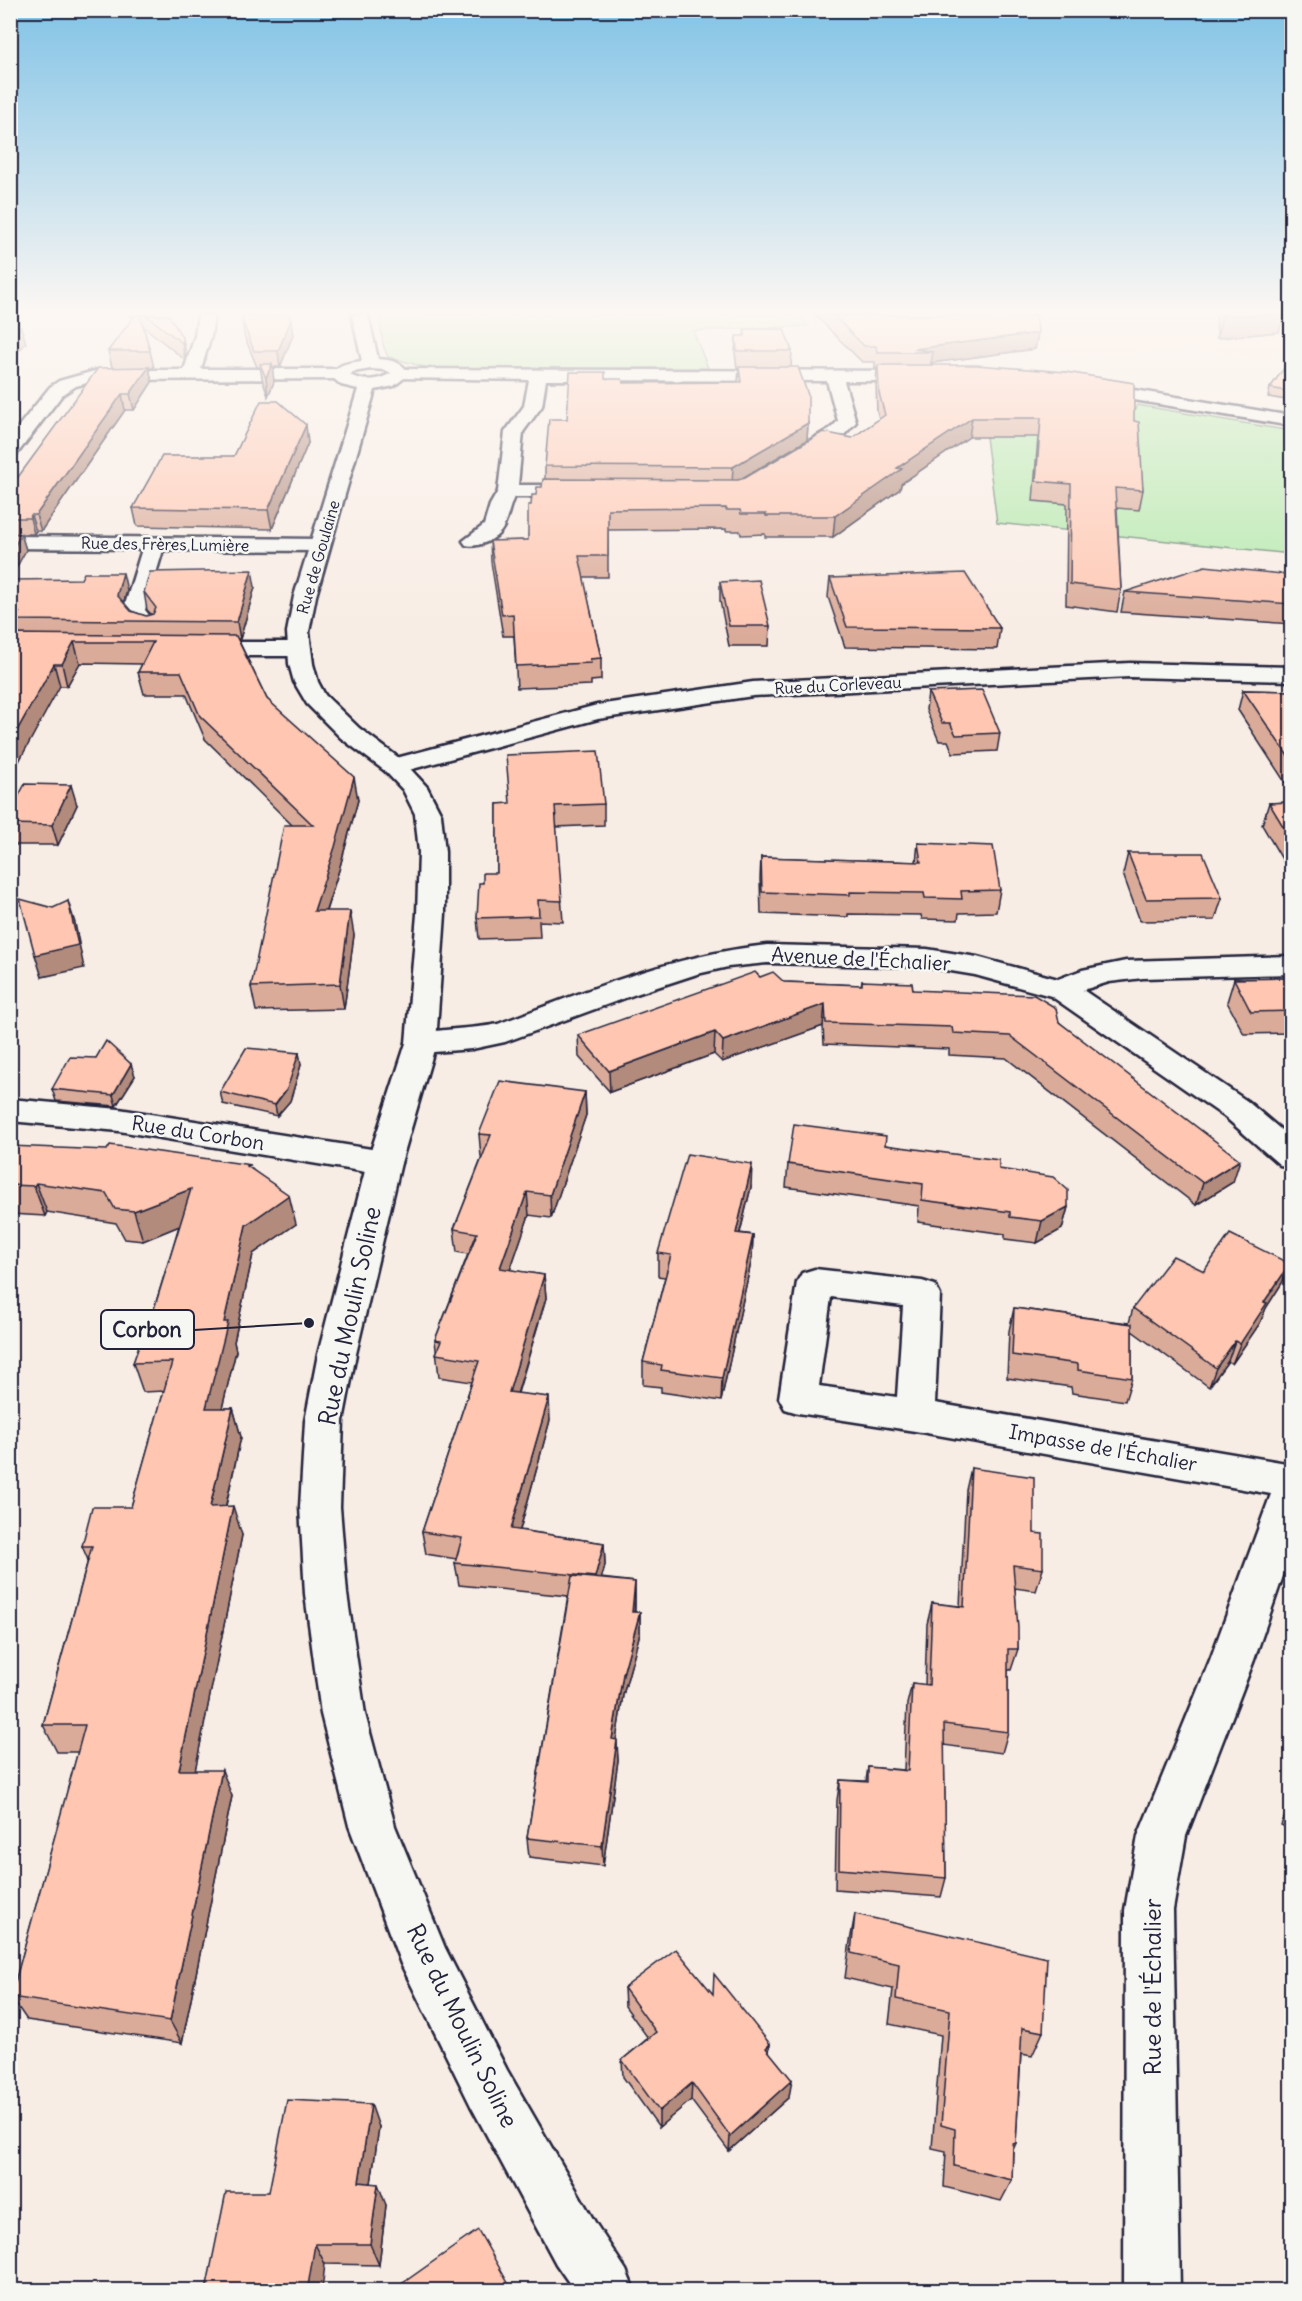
<svg xmlns="http://www.w3.org/2000/svg" width="1302" height="2301" viewBox="0 0 1302 2301" font-family="Delius,sans-serif">
  <rect width="100%" height="100%" fill="#f8ede5"/>
  <filter id="ink" filterUnits="userSpaceOnUse"><feTurbulence type="fractalNoise" baseFrequency=".0167" numOctaves="2"/><feDisplacementMap in="SourceGraphic" scale="12" xChannelSelector="R" yChannelSelector="G"/><feConvolveMatrix kernelMatrix="1 2 1 2 8 2 1 2 1" color-interpolation-filters="sRGB"/></filter>
  <g filter="url(#ink)">
    <!-- built -->
    <polygon fill="#fae2d6" points="1022,315 1291,315 1291,346 1264,360 1188,349 1130,354 1044,352 1039,338"/>
    <!-- green -->
    <g fill="#b3e9ac" stroke="#6a8674" stroke-width="1.5">
      <polygon points="379,315 799,315 809,326 693,331 708,368 432,369 388,357 383,345"/>
      <polygon points="1137,405 1291,431 1291,554 997,523 984,421 1126,431"/>
    </g>
    <g fill="none" stroke-linecap="round" stroke-linejoin="round">
      <defs>
        <g id="minor">
          <polygon points="198,315 214,315 211,336 201,369 341,369 347,370 350,374 347,378 341,379 98,380 76,386 62,395 17,454 10,455 10,437 50,387 59,381 98,370 184,370 195,336"/>
          <path d="M400 369 920 371 926 372 929 376 926 380 920 381H844L856 422 843 436 801 462H787L785 458 787 454 831 428 838 421 827 381 546 380 542 406 523 432 518 485H581L588 487 591 491 588 495 581 497H514C509 507 508 518 503 528 497 540 477 548 466 545L463 541 484 525 490 505 498 491 505 432 524 406 529 380 394 378 391 374 394 370Z"/>
          <polygon points="1091,383 1292,416 1292,426 1085,392 1082,388 1085,384"/>
          <path d="M10 536 319 539 326 541 329 545 326 549 319 551 163 550 145 610 158 626 155 631C139 635 132 623 123 611L142 549 10 548Z"/>
          <polygon points="196,642 300,642 308,644 311,649 308,654 300,656 196,656 188,654 185,649 188,644"/>
          <polygon points="1130,663 1292,667 1292,681 1130,677 753,696 598,719 394,774 385,771 381,766 385,761 597,705 753,682"/>
          <path d="M767 945 927 949 977 957 1058 979 1082 970 1126 961 1292 956V974L1143 978 1109 982 1083 990 1247 1101 1292 1139V1168L1280 1165 1225 1117 1051 996 975 975 927 967 767 963 728 967 697 974 636 994 505 1042 472 1049 421 1053 410 1050 406 1043 410 1036C438 1028 469 1030 498 1024 586 991 673 955 767 945Z"/>
          <polygon points="10,1099 119,1109 384,1151 396,1155 401,1163 396,1171 384,1175 119,1131 10,1121"/>
          <path d="M815 1269 922 1281 935 1285 940 1295 935 1403 1292 1464V1550L1254 1660 1186 1836 1173 1910 1180 2290H1124L1125 1910 1138 1836 1210 1660 1271 1494 915 1431 798 1413 785 1409 779 1398 797 1282 802 1273ZM831 1297 903 1306 897 1397 819 1386Z"/>
        </g>
        <path id="tertiary" d="M352 315H368L378 359C391 360 403 362 409 374L394 386 375 390 316 596 309 632 313 664 318 682 325 695 359 728 403 761 427 787 441 814 445 852V914L436 1043 401 1163 356 1354 343 1421 340 1507 347 1594 365 1714 395 1826 445 1948 507 2070 596 2224 626 2270 634 2290H574L556 2264 471 2106 401 1964 349 1826 321 1714 305 1594 300 1507 305 1421 318 1354 367 1163 406 1043 417 914 419 852 415 814 403 790 385 771 341 738 307 704 294 682 289 664 287 632 294 596 358 389 341 385 332 377C336 363 349 363 362 361ZM371 369 385 370 391 373C378 381 363 382 350 375L353 372Z"/>
      </defs>
      <!-- minor casing -->
      <use href="#minor" stroke="#22223b" stroke-width="5"/>
      <!-- tertiary casing -->
      <use href="#tertiary" stroke="#22223b" stroke-width="5"/>
      <!-- minor -->
      <use href="#minor" fill="#f6f6f2" fill-rule="evenodd"/>
      <!-- tertiary -->
      <use href="#tertiary" fill="#f6f6f2" fill-rule="evenodd"/>
    </g>
    <!-- wall -->
    <g fill="#dbab99" stroke="#22223b" stroke-width="1.5">
      <polygon points="129,315 169,315 183,339 186,355 185,360 143,326 150,351 154,368 149,368 152,382 134,410 125,410 41,531 36,531 34,534 21,534 26,550 10,579 10,488 112,367 108,351 133,318"/>
      <polygon points="815,315 1036,315 1038,333 1035,349 931,363 931,365 1134,421 1143,490 1139,510 1117,508 1121,590 1117,612 1066,605 1067,504 1033,501 1038,437 969,437 901,484 900,489 833,537 765,537 765,534 741,535 740,531 726,531 726,529 608,530 608,577 583,577 601,658 601,680 591,681 591,685 517,688 514,636 503,636 491,562 490,541 528,540 531,505 542,487 545,479 545,466 567,419 605,379 623,383 738,382 739,368 737,368 735,353 736,336 744,336 745,329 792,351 791,367 808,423 807,440 739,480 852,438 879,419 877,412 876,383 877,368 875,368 875,362 862,362"/>
      <polygon points="1216,315 1292,315 1292,323 1282,323 1279,332 1217,338"/>
      <polygon points="242,320 293,335 280,367 272,367 274,382 268,396 263,382 260,367 257,367 244,335"/>
      <polygon points="1292,357 1292,401 1268,397 1270,388"/>
      <polygon points="308,443 272,529 137,526 133,508 234,456"/>
      <polygon points="1292,575 1292,624 1121,612 1125,592"/>
      <polygon points="830,578 1000,628 997,649 845,647 828,597"/>
      <polygon points="720,582 770,626 769,646 729,646 720,601"/>
      <polygon points="10,584 127,590 124,603 131,611 146,616 152,615 147,610 144,592 255,587 240,639 238,639 267,699 358,800 339,870 326,911 354,935 344,1009 256,1011 251,987 292,825 205,739 186,694 144,694 138,672 142,664 80,663 67,686 60,686 18,634 18,631 10,631"/>
      <polygon points="1243,690 1292,691 1292,793 1238,710"/>
      <polygon points="928,692 1000,733 997,751 953,753 948,741 939,741 926,710"/>
      <polygon points="1292,802 1292,866 1286,866 1262,825 1269,803"/>
      <polygon points="497,804 604,804 604,825 556,827 563,922 539,921 540,937 479,939 477,918 483,883 497,873"/>
      <polygon points="77,805 58,845 10,845 10,812"/>
      <polygon points="918,843 1000,890 996,912 959,913 958,920 922,919 921,915 848,914 848,917 761,914 760,879 761,857 916,862"/>
      <polygon points="1128,853 1222,898 1215,920 1140,921 1123,874"/>
      <polygon points="760,977 784,982 861,985 862,981 913,990 1059,1022 1233,1182 1196,1205 1006,1058 949,1055 949,1049 824,1044 823,1026 722,1062 714,1054 610,1092 579,1057 578,1035"/>
      <polygon points="1292,978 1292,1033 1244,1034 1227,1002 1234,979"/>
      <polygon points="299,1053 301,1065 290,1101 277,1116 223,1104 220,1092"/>
      <polygon points="96,1058 135,1076 116,1106 56,1101 52,1089"/>
      <polygon points="585,1092 586,1115 551,1218 529,1215 510,1270 544,1275 546,1298 518,1393 550,1420 520,1530 604,1543 605,1565 601,1578 635,1582 635,1612 640,1612 640,1633 623,1695 616,1740 618,1760 603,1866 529,1857 527,1838 568,1596 459,1585 455,1563 457,1559 426,1554 422,1532 472,1382 439,1377 435,1340 468,1254 457,1252 454,1229 482,1157 481,1157 479,1134"/>
      <polygon points="885,1145 999,1169 1068,1207 1062,1229 1037,1243 1005,1239 1005,1234 918,1222 919,1206 786,1187 788,1164"/>
      <polygon points="10,1146 252,1169 296,1224 253,1254 234,1342 236,1351 222,1408 233,1408 241,1437 226,1506 242,1535 195,1770 232,1796 182,2043 27,2020 11,1997 78,1752 57,1752 43,1725 88,1560 82,1546 131,1507 164,1391 143,1392 133,1363 150,1322 179,1226 143,1241 125,1239 116,1223 47,1212 45,1216 10,1214"/>
      <polygon points="751,1187 740,1233 753,1235 752,1258 721,1401 661,1392 661,1387 643,1385 643,1362 665,1277 658,1276 658,1253"/>
      <polygon points="1282,1283 1266,1308 1260,1323 1232,1364 1228,1361 1209,1387 1132,1331 1132,1378 1125,1401 1072,1393 1071,1387 1007,1378 1009,1331 1014,1308 1129,1323 1133,1308"/>
      <polygon points="971,1468 1034,1533 1043,1569 1036,1591 1015,1588 1018,1649 1011,1670 1008,1670 1008,1732 1002,1753 944,1745 946,1878 941,1897 835,1889 837,1800 840,1780 866,1781 868,1767 904,1770 907,1704 912,1683 925,1685 927,1624 932,1603 960,1606 966,1490"/>
      <polygon points="1292,1800 1292,1831 1281,1825"/>
      <polygon points="855,1914 1043,2032 1032,2056 1021,2054 1016,2143 1013,2150 1012,2180 1001,2201 944,2187 946,2151 932,2148 941,2035 889,2024 893,1989 845,1978 850,1941"/>
      <polygon points="624,1988 713,1994 770,2044 769,2052 789,2097 729,2151 691,2100 659,2127 623,2077 622,2060 648,2038 625,2006"/>
      <polygon points="379,2127 371,2183 386,2205 379,2265 325,2264 269,2192"/>
    </g>
    <!-- shaded-wall -->
    <g fill="#b28b7d" stroke="#22223b" stroke-width="1.5">
      <polygon points="1222,315 1284,315 1279,332 1217,338"/>
      <polygon points="291,320 293,335 280,367 278,351"/>
      <polygon points="21,327 26,343 10,360 10,339"/>
      <polygon points="1038,333 1035,349 931,363 933,352 914,349"/>
      <polygon points="183,339 186,355 185,360 182,343"/>
      <polygon points="272,364 274,382 268,396 266,378"/>
      <polygon points="149,367 152,382 134,410 130,394"/>
      <polygon points="122,394 125,410 41,531 36,515"/>
      <polygon points="972,418 969,437 901,484 900,489 833,537 835,516 897,468"/>
      <polygon points="808,423 807,440 732,484 733,467"/>
      <polygon points="306,425 308,443 272,529 268,510"/>
      <polygon points="31,515 36,531 34,534 30,518"/>
      <polygon points="21,534 26,550 10,579 10,554"/>
      <polygon points="252,570 255,587 240,639 237,622"/>
      <polygon points="123,573 127,590 121,612 117,595"/>
      <polygon points="74,642 80,663 67,686 62,664"/>
      <polygon points="54,664 60,686 10,778 10,743"/>
      <polygon points="354,777 358,800 339,870 318,935 314,911"/>
      <polygon points="71,785 77,805 58,845 52,825"/>
      <polygon points="68,901 75,923 84,968 42,977 35,955"/>
      <polygon points="350,911 354,935 344,1009 340,984"/>
      <polygon points="825,1004 823,1026 722,1062 723,1041"/>
      <polygon points="715,1032 714,1054 610,1092 609,1071"/>
      <polygon points="299,1053 301,1065 290,1101 277,1116 275,1105"/>
      <polygon points="131,1064 135,1076 116,1106 113,1095"/>
      <polygon points="585,1092 586,1115 551,1218 550,1195"/>
      <polygon points="1240,1160 1233,1182 1196,1205 1203,1183"/>
      <polygon points="752,1164 751,1187 734,1256 736,1233"/>
      <polygon points="36,1183 47,1212 45,1216 34,1186"/>
      <polygon points="191,1189 199,1218 143,1241 134,1211"/>
      <polygon points="527,1192 529,1215 503,1291 500,1268"/>
      <polygon points="289,1195 296,1224 253,1254 234,1342 236,1351 215,1437 206,1408 224,1322 246,1225"/>
      <polygon points="1068,1207 1062,1229 1037,1243 1042,1221"/>
      <polygon points="753,1235 752,1258 721,1401 722,1378"/>
      <polygon points="1290,1264 1282,1283 1266,1308 1260,1323 1232,1364 1240,1344 1264,1302"/>
      <polygon points="544,1275 546,1298 511,1414 509,1392"/>
      <polygon points="1235,1341 1228,1361 1209,1387 1216,1368"/>
      <polygon points="549,1397 550,1420 514,1551 511,1529"/>
      <polygon points="233,1408 241,1437 219,1535 210,1507"/>
      <polygon points="233,1506 242,1535 190,1796 179,1770"/>
      <polygon points="604,1543 605,1565 596,1599 595,1577"/>
      <polygon points="635,1582 635,1603 632,1633 632,1612"/>
      <polygon points="640,1612 640,1633 623,1695 613,1760 612,1739 623,1674"/>
      <polygon points="617,1740 618,1760 603,1866 602,1846"/>
      <polygon points="222,1770 232,1796 182,2043 170,2021"/>
      <polygon points="770,2044 768,2061 766,2048"/>
      <polygon points="792,2080 789,2097 729,2151 730,2136"/>
      <polygon points="692,2083 691,2100 659,2127 659,2111"/>
      <polygon points="371,2104 379,2127 368,2204 359,2182"/>
      <polygon points="378,2184 386,2205 379,2265 370,2244"/>
      <polygon points="315,2244 325,2264 322,2290 303,2290"/>
    </g>
    <!-- building -->
    <g fill="#ffc7b2" stroke="#22223b" stroke-width="1.5">
      <polygon points="135,315 140,315 150,351 108,351"/>
      <polygon points="146,315 169,315 183,339 182,343"/>
      <polygon points="245,315 289,315 291,320 278,351 254,351 242,320"/>
      <polygon points="833,315 1036,315 1038,333 914,349 933,352 877,352 876,346 864,346"/>
      <polygon points="10,327 21,327 10,339"/>
      <polygon points="745,329 784,329 792,351 737,351 736,336 745,336"/>
      <polygon points="1292,357 1292,392 1270,388"/>
      <polygon points="260,364 272,364 266,378"/>
      <polygon points="878,365 976,365 1066,372 1134,383 1134,421 1139,422 1143,490 1115,488 1121,590 1070,584 1071,484 1036,481 1041,418 972,418 897,468 902,469 835,516 766,516 766,514 741,514 740,510 726,510 726,508 608,509 608,556 579,556 601,658 590,659 591,663 516,666 513,614 502,615 490,541 528,540 528,505 531,505 532,495 536,495 537,487 542,487 543,479 738,480 745,478 823,432 852,438 885,415 879,393"/>
      <polygon points="149,367 130,394 122,394 36,515 31,515 30,518 10,518 10,488 98,368"/>
      <polygon points="739,367 798,367 808,395 808,423 733,467 545,466 549,419 567,419 570,372 605,372 605,379 622,379 623,383 741,382"/>
      <polygon points="261,401 278,401 306,425 268,510 133,508 162,456 234,456"/>
      <polygon points="10,533 21,534 10,554"/>
      <polygon points="1205,566 1292,575 1292,604 1125,592"/>
      <polygon points="252,570 237,622 14,620 19,613 10,614 10,584 13,580 81,579 84,573 123,573 117,595 131,611 146,616 153,614 156,608 144,592 150,572"/>
      <polygon points="965,573 1000,628 847,627 830,578"/>
      <polygon points="759,580 770,626 729,626 720,582"/>
      <polygon points="10,634 236,636 267,699 354,777 335,847 314,911 350,911 340,984 251,987 284,825 313,825 200,716 181,672 138,672 153,642 74,642 62,664 54,664 10,743"/>
      <polygon points="982,690 1000,733 956,735 950,723 942,723 928,692"/>
      <polygon points="1243,690 1292,691 1292,762"/>
      <polygon points="598,751 604,804 555,806 562,901 538,900 539,916 477,918 479,883 483,883 483,873 497,873 497,804 510,803 506,755"/>
      <polygon points="25,784 71,785 52,825 10,824 10,812"/>
      <polygon points="1292,802 1292,841 1269,803"/>
      <polygon points="918,843 993,846 1000,890 961,891 962,899 925,898 924,893 850,892 850,895 762,892 761,857 921,862"/>
      <polygon points="1128,853 1203,853 1222,898 1146,899"/>
      <polygon points="20,899 53,908 68,901 78,945 35,955"/>
      <polygon points="755,972 760,977 773,972 784,982 862,985 862,981 912,983 913,990 1034,995 1056,1008 1059,1022 1240,1160 1203,1183 1010,1036 953,1033 952,1027 826,1023 825,1004 723,1041 715,1032 609,1071 578,1035"/>
      <polygon points="1292,978 1292,1011 1251,1012 1234,979"/>
      <polygon points="106,1041 131,1064 113,1095 52,1089 70,1057 96,1058"/>
      <polygon points="246,1048 299,1053 287,1089 275,1105 220,1092"/>
      <polygon points="500,1081 585,1092 550,1195 527,1192 500,1268 544,1275 509,1392 549,1397 511,1529 604,1543 595,1577 455,1563 462,1538 422,1532 479,1361 436,1354 441,1341 435,1340 477,1233 454,1229 491,1135 479,1134"/>
      <polygon points="794,1124 886,1136 885,1145 999,1160 999,1169 1053,1177 1068,1190 1068,1207 1042,1221 1010,1217 1010,1212 922,1200 923,1184 788,1164"/>
      <polygon points="110,1145 251,1165 247,1166 289,1195 246,1225 224,1322 228,1322 206,1408 233,1408 210,1507 233,1506 179,1770 222,1770 170,2021 11,1997 85,1725 43,1725 92,1546 82,1546 92,1507 131,1507 172,1362 133,1363 147,1322 150,1322 191,1189 134,1211 115,1209 106,1193 36,1183 34,1186 10,1185 10,1146 107,1150"/>
      <polygon points="687,1154 752,1164 736,1233 753,1235 722,1378 661,1370 662,1365 643,1362 671,1255 658,1253"/>
      <polygon points="1230,1234 1290,1264 1264,1302 1267,1303 1240,1344 1235,1341 1216,1368 1133,1308 1173,1256 1204,1271"/>
      <polygon points="1014,1308 1132,1324 1132,1378 1078,1370 1078,1364 1012,1355"/>
      <polygon points="971,1468 1034,1477 1034,1533 1043,1534 1043,1569 1013,1565 1018,1628 1018,1649 1008,1649 1008,1732 944,1724 946,1878 839,1869 840,1780 868,1782 868,1767 908,1771 912,1683 929,1685 932,1603 964,1607"/>
      <polygon points="572,1576 635,1582 632,1612 640,1612 623,1674 612,1739 617,1740 602,1846 527,1838"/>
      <polygon points="855,1914 1047,1958 1043,2032 1022,2028 1016,2143 1013,2144 1012,2180 954,2166 955,2129 941,2125 950,2010 896,1999 899,1964 851,1953"/>
      <polygon points="676,1949 713,1994 714,1974 770,2044 766,2048 792,2080 730,2136 692,2083 659,2111 622,2060 656,2032 624,1988"/>
      <polygon points="287,2100 371,2104 359,2182 378,2184 370,2244 315,2244 308,2286 303,2290 206,2290 226,2192 269,2192"/>
      <polygon points="478,2230 512,2290 393,2290"/>
    </g>
  </g>
  <!-- sky -->
  <linearGradient id="sky" x2="0" y2="1"><stop stop-color="#81c3e6"/><stop offset="0.49" stop-color="#fcf7f3"/><stop offset="1" stop-color="#fcf7f3" stop-opacity="0"/></linearGradient>
  <rect width="1302" height="637" fill="url(#sky)"/>
  <g text-anchor="middle" stroke-width="5" stroke-linejoin="round" paint-order="stroke">
    <!-- far-street labels -->
    <g font-size="16" fill="#22223b" stroke="#f6f6f2">
      <text transform="translate(165 544) rotate(1)" y="6">Rue des Frères Lumière</text>
      <text transform="translate(318 557) rotate(-74)" y="6">Rue de Goulaine</text>
      <text transform="translate(838 685) rotate(-3)" y="6">Rue du Corleveau</text>
    </g>
    <!-- street labels -->
    <g font-size="20" fill="#22223b" stroke="#f6f6f2">
      <text transform="translate(861 959) rotate(3)" y="7">Avenue de l'Échalier</text>
      <text transform="translate(198 1133) rotate(9)" y="7">Rue du Corbon</text>
      <text transform="translate(1103 1448) rotate(10)" y="7">Impasse de l'Échalier</text>
    </g>
    <!-- near-street labels -->
    <g font-size="24" fill="#22223b" stroke="#f6f6f2">
      <text transform="translate(350 1316) rotate(-78)" y="8">Rue du Moulin Soline</text>
      <text transform="translate(1153 1987) rotate(-90)" y="8">Rue de l'Échalier</text>
      <text transform="translate(462 2026) rotate(64)" y="8">Rue du Moulin Soline</text>
    </g>
  </g>
  <!-- callouts -->
  <path fill="none" stroke="#22223b" stroke-width="2" d="M309 1323L194 1330"/>
  <circle fill="#22223b" stroke="#f6f6f2" stroke-width="2" cx="309" cy="1323" r="6"/>
  <rect fill="#f6f6f2" stroke="#22223b" stroke-width="2" x="101" y="1310" width="93" height="39" rx="6"/>
  <g font-size="21" text-anchor="middle" font-weight="bold" fill="#22223b">
    <text x="147" y="1337">Corbon</text>
  </g>
  <!-- margin -->
  <rect width="1302" height="2301" fill="none" stroke="#f6f6f2" stroke-width="36"/>
  <rect x="18" y="18" width="1266" height="2265" fill="none" stroke="#22223b" stroke-width="2" filter="url(#ink)"/>
</svg>
